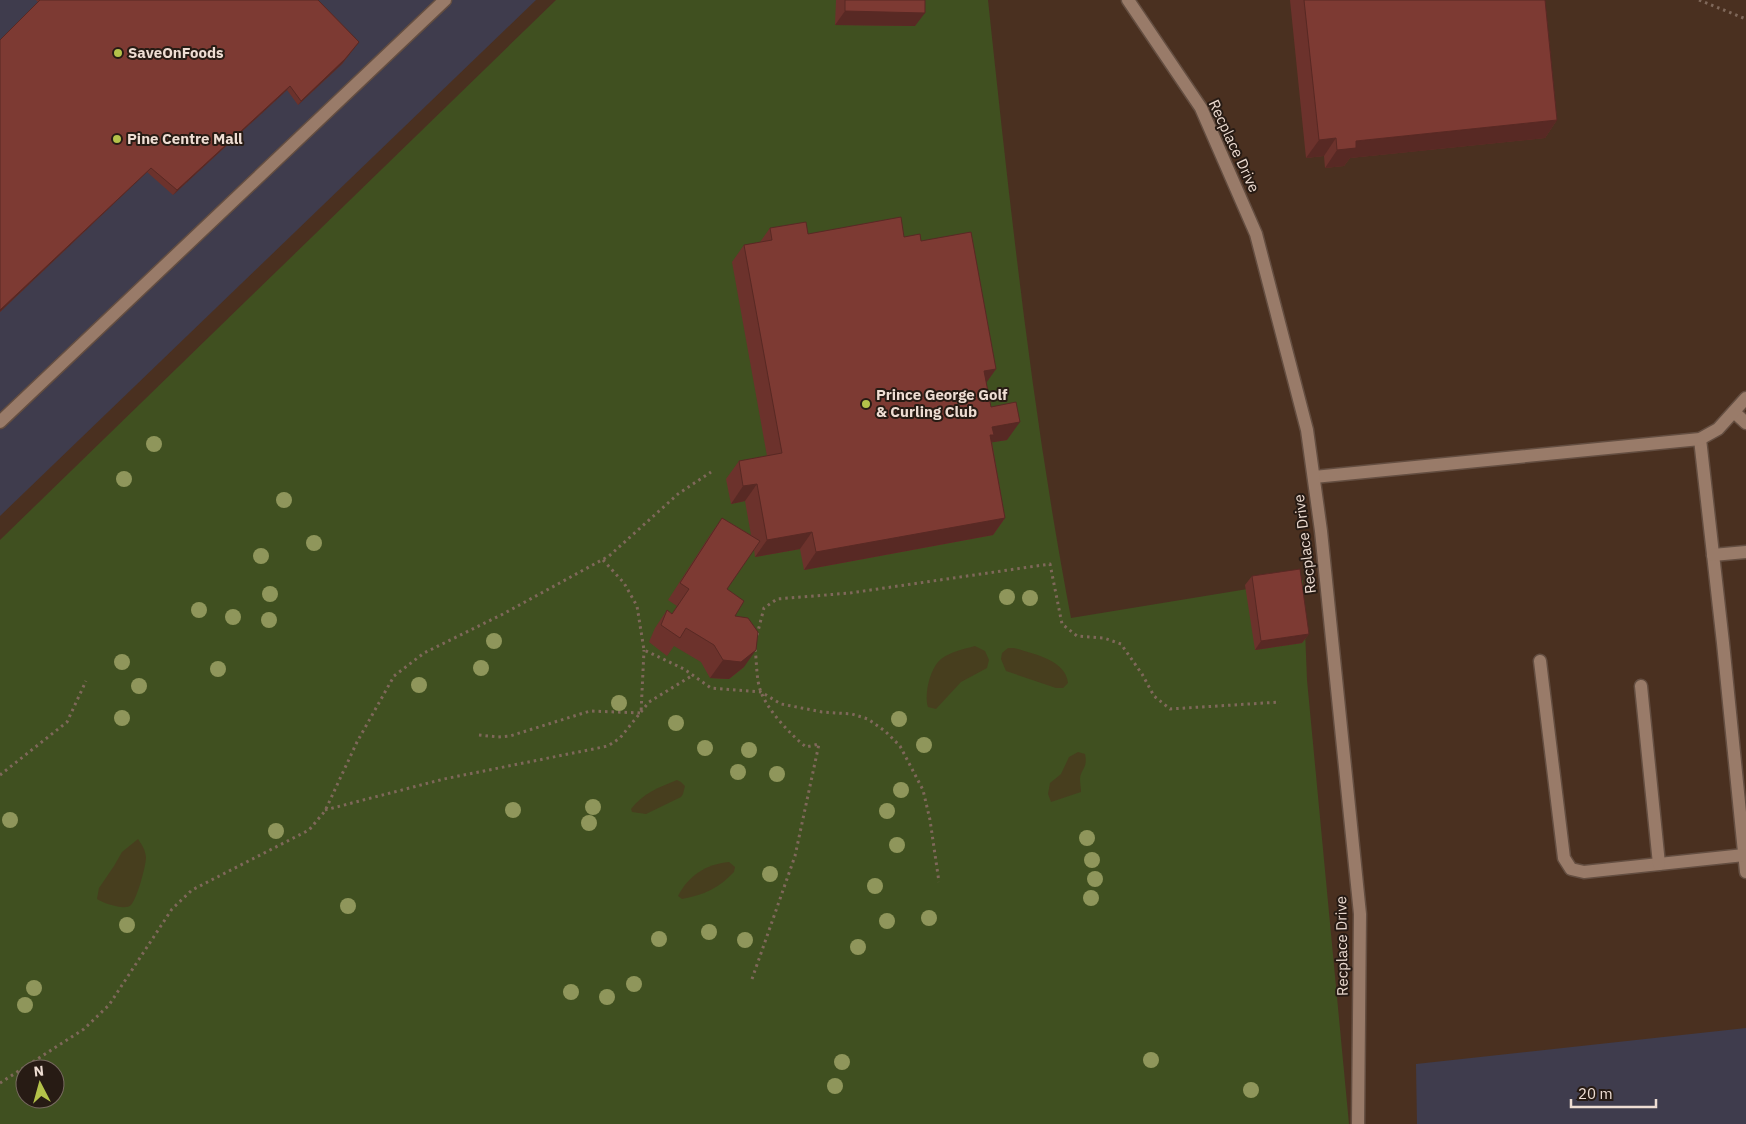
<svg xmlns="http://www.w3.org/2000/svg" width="1746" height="1124" viewBox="0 0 1746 1124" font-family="'IBM Plex Sans',sans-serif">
  <rect width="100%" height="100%" fill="#4a3020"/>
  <!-- commercial -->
  <g fill="#3f3c4d">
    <polygon points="0,0 536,0 0,516"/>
    <polygon points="1746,1028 1746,1124 1417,1124 1416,1064"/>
  </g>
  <!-- green -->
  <path fill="#405020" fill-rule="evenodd" d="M556 0H988C1010 206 1032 414 1071 618L1303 580 1307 680 1349 1124H0V540ZM25 1069H55V1099H25Z"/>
  <!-- sand -->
  <g fill="#473e1e">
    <path d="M975 646 985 651 989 660 987 668 961 682 936 709 928 707C924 694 930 668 941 659 950 652 964 649 975 646Z"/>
    <path d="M1008 648H1014C1033 654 1066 660 1068 683L1063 688H1056L1006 671 1001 659 1002 653Z"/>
    <path d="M1078 752 1085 754C1088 769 1081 768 1080 779 1080 783 1081 788 1081 792L1051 802 1048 794 1050 783 1061 774 1069 757Z"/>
    <path d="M677 780 681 782 685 786 683 794 681 797 646 814 632 812 631 809C642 794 659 787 677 780Z"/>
    <path d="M138 839C142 845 145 849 146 857 146 866 137 899 131 905 125 911 103 903 97 899L99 888 114 866 122 852Z"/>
    <path d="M729 862 735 867 734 872C719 888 704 895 682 899L678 896C688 876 706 864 729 862Z"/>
  </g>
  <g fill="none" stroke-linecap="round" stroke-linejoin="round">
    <defs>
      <g id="service">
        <polyline points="1734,412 1746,423"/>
        <polyline points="0,422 445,0"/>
        <polyline points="1700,439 1723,643 1746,872"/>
        <polyline points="1314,477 1700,439 1718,429 1746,398"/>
        <polyline points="1713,555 1746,552"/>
        <polyline points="1540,661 1564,858 1571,869 1584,872 1744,855"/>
        <polyline points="1641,686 1659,864"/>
      </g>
      <polyline id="minor" points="1128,0 1201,108 1256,234 1307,430 1321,531 1360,914 1358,1124"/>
    </defs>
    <!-- service casing -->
    <use href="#service" stroke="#644e41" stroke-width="15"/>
    <!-- minor casing -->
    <use href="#minor" stroke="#644e41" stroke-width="15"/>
    <!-- path -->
    <g stroke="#7f685a" stroke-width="3" stroke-dasharray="2.5 4" stroke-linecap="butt">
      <polyline points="1699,0 1746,19"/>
      <polyline points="603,560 624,583 637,606 644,650 684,669 711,688 761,692 781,704 822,712 852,714 868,719 885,731 900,746 923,790 930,820 939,882"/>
      <polyline points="757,635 764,608 777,599 850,593 1050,564 1062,624 1077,636 1104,638 1121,644 1142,674 1154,696 1170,709 1280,702"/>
      <polyline points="479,735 498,737 510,736 590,711 641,713 644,650"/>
      <polyline points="0,775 67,722 86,681"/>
      <polyline points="325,810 444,779 608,746 620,738 649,702 693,675"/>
      <path d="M752 979 795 856 819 744 806 747C791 735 768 711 761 692 756 680 757 662 755 649"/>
      <polyline points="0,1083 84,1029 109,1005 172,909 192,890 309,830 325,811 357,742 394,676 424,653 503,614 609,556 678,494 711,472"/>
    </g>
    <!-- service -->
    <use href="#service" stroke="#997b69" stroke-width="12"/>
    <!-- minor -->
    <use href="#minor" stroke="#997b69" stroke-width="12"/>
  </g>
  <!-- trees -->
  <g fill="#8f965b">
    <circle cx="154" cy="444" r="8"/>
    <circle cx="124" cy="479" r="8"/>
    <circle cx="284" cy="500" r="8"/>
    <circle cx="314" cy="543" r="8"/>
    <circle cx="261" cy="556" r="8"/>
    <circle cx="270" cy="594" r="8"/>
    <circle cx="1007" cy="597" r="8"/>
    <circle cx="1030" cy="598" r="8"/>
    <circle cx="199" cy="610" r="8"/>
    <circle cx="233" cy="617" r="8"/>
    <circle cx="269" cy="620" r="8"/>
    <circle cx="494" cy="641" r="8"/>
    <circle cx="122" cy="662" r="8"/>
    <circle cx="481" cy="668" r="8"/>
    <circle cx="218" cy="669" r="8"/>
    <circle cx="419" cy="685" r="8"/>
    <circle cx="139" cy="686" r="8"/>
    <circle cx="619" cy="703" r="8"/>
    <circle cx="122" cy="718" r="8"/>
    <circle cx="899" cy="719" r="8"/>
    <circle cx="676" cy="723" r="8"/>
    <circle cx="924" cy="745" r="8"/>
    <circle cx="705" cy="748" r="8"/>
    <circle cx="749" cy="750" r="8"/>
    <circle cx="738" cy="772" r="8"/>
    <circle cx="777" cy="774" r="8"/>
    <circle cx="901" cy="790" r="8"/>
    <circle cx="593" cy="807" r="8"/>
    <circle cx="513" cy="810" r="8"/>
    <circle cx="887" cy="811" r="8"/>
    <circle cx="10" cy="820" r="8"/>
    <circle cx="589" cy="823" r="8"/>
    <circle cx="276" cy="831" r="8"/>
    <circle cx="1087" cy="838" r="8"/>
    <circle cx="897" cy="845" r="8"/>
    <circle cx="1092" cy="860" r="8"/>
    <circle cx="770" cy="874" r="8"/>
    <circle cx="1095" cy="879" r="8"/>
    <circle cx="875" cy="886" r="8"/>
    <circle cx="1091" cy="898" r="8"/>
    <circle cx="348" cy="906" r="8"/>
    <circle cx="929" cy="918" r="8"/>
    <circle cx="887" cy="921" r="8"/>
    <circle cx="127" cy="925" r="8"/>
    <circle cx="709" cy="932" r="8"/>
    <circle cx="659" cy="939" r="8"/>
    <circle cx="745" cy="940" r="8"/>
    <circle cx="858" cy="947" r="8"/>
    <circle cx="634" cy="984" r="8"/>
    <circle cx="34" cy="988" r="8"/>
    <circle cx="571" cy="992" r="8"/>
    <circle cx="607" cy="997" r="8"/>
    <circle cx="25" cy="1005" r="8"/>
    <circle cx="1151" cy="1060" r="8"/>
    <circle cx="842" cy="1062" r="8"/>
    <circle cx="835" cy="1086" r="8"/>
    <circle cx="1251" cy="1090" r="8"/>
  </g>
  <!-- wall -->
  <g fill="#6c322c">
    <polygon points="36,0 318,0 359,42 342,64 298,105 287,90 173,195 147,172 0,312 0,40 38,2"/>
    <polygon points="836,0 925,0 915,26 835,25"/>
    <polygon points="1290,0 1545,0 1557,120 1545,138 1350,158 1344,166 1325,168 1324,156 1306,158"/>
    <polygon points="770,228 808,234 904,237 921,241 996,369 986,382 991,407 1007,440 992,442 1005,518 993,535 804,570 800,549 755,557 754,549 727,589 735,616 744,667 729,679 710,678 701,662 674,646 667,656 649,642 655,628 667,610 672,614 677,606 668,600 710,535 722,518 751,535 745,501 731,504 726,479 739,461 767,456 732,262 744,245 760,242"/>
    <polygon points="1252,576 1309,634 1302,643 1255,650 1245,585"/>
  </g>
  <!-- shaded-wall -->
  <g fill="#582924">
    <polygon points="845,11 925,13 915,26 835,25"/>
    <polygon points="359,42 342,64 298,105 301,101"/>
    <polygon points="290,86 287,90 173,195 177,190"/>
    <polygon points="1557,120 1545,138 1350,158 1344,166 1325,168 1337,150 1356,141"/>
    <polygon points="1336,138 1324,156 1306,158 1319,140"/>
    <polygon points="151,168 147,172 0,312 0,310"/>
    <polygon points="996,369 984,386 984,371"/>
    <polygon points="1020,422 1007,440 988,443 992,427"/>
    <polygon points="757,484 745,501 731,504 743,486"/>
    <polygon points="1005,518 993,535 804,570 816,552"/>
    <polygon points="812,532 800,549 755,557 767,540"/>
    <polygon points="1309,634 1302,643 1255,650 1261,641"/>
    <polygon points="756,650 744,667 729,679 710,678 723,660"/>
  </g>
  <!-- building -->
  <g fill="#7d3a33" stroke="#582924">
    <polygon points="40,0 318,0 359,42 345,59 301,101 290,86 177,190 151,168 0,310 0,40"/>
    <polygon points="845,0 925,0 925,13 845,11"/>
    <polygon points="1304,0 1545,0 1557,120 1356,141 1356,148 1337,150 1336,138 1319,140"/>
    <polygon points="901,217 904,237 920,234 921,241 971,232 996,369 984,371 991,407 1016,402 1020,422 992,427 994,435 990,435 1005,518 816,552 812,532 767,540 757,484 743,486 739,461 782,453 744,245 772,240 770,228 806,222 808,234"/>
    <polygon points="722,518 760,541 727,589 744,601 735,616 748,618 758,632 756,650 741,662 723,660 714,645 686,628 680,638 661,625 667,610 672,614 689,589 680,583"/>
    <polygon points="1300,569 1309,634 1261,641 1252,576"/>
  </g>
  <!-- markers -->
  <g fill="#b4c24a" stroke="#271b14" stroke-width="2">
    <circle cx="118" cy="53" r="5"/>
    <circle cx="117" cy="139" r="5"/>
    <circle cx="866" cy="404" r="5"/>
  </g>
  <g text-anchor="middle" stroke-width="4" stroke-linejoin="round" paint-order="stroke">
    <!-- poi labels -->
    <g font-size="15" font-weight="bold" fill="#eeddd3" stroke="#271b14" text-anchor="start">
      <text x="128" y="58">SaveOnFoods</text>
      <text x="127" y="144">Pine Centre Mall</text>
      <text x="876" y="400">Prince George Golf<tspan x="876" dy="17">&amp; Curling Club</tspan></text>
    </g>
    <!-- street labels -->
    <g font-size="15" fill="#eeddd3" stroke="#271b14">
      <text transform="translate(1234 146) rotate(65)" y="5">Recplace Drive</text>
      <text transform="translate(1305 544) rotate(-97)" y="5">Recplace Drive</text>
      <text transform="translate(1342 946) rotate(-91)" y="5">Recplace Drive</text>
    </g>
  </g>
  <!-- north arrow -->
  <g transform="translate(40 1084) rotate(354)"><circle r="24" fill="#271b14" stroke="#776960"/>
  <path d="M0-4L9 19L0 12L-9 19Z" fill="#b4c24a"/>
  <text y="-8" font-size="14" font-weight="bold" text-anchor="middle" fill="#eeddd3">N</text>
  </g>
  <!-- scale -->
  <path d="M1571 1099v8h85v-8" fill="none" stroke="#eeddd3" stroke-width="2.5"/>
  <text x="1578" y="1099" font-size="15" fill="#eeddd3" stroke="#271b14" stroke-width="4" paint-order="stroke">20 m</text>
</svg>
